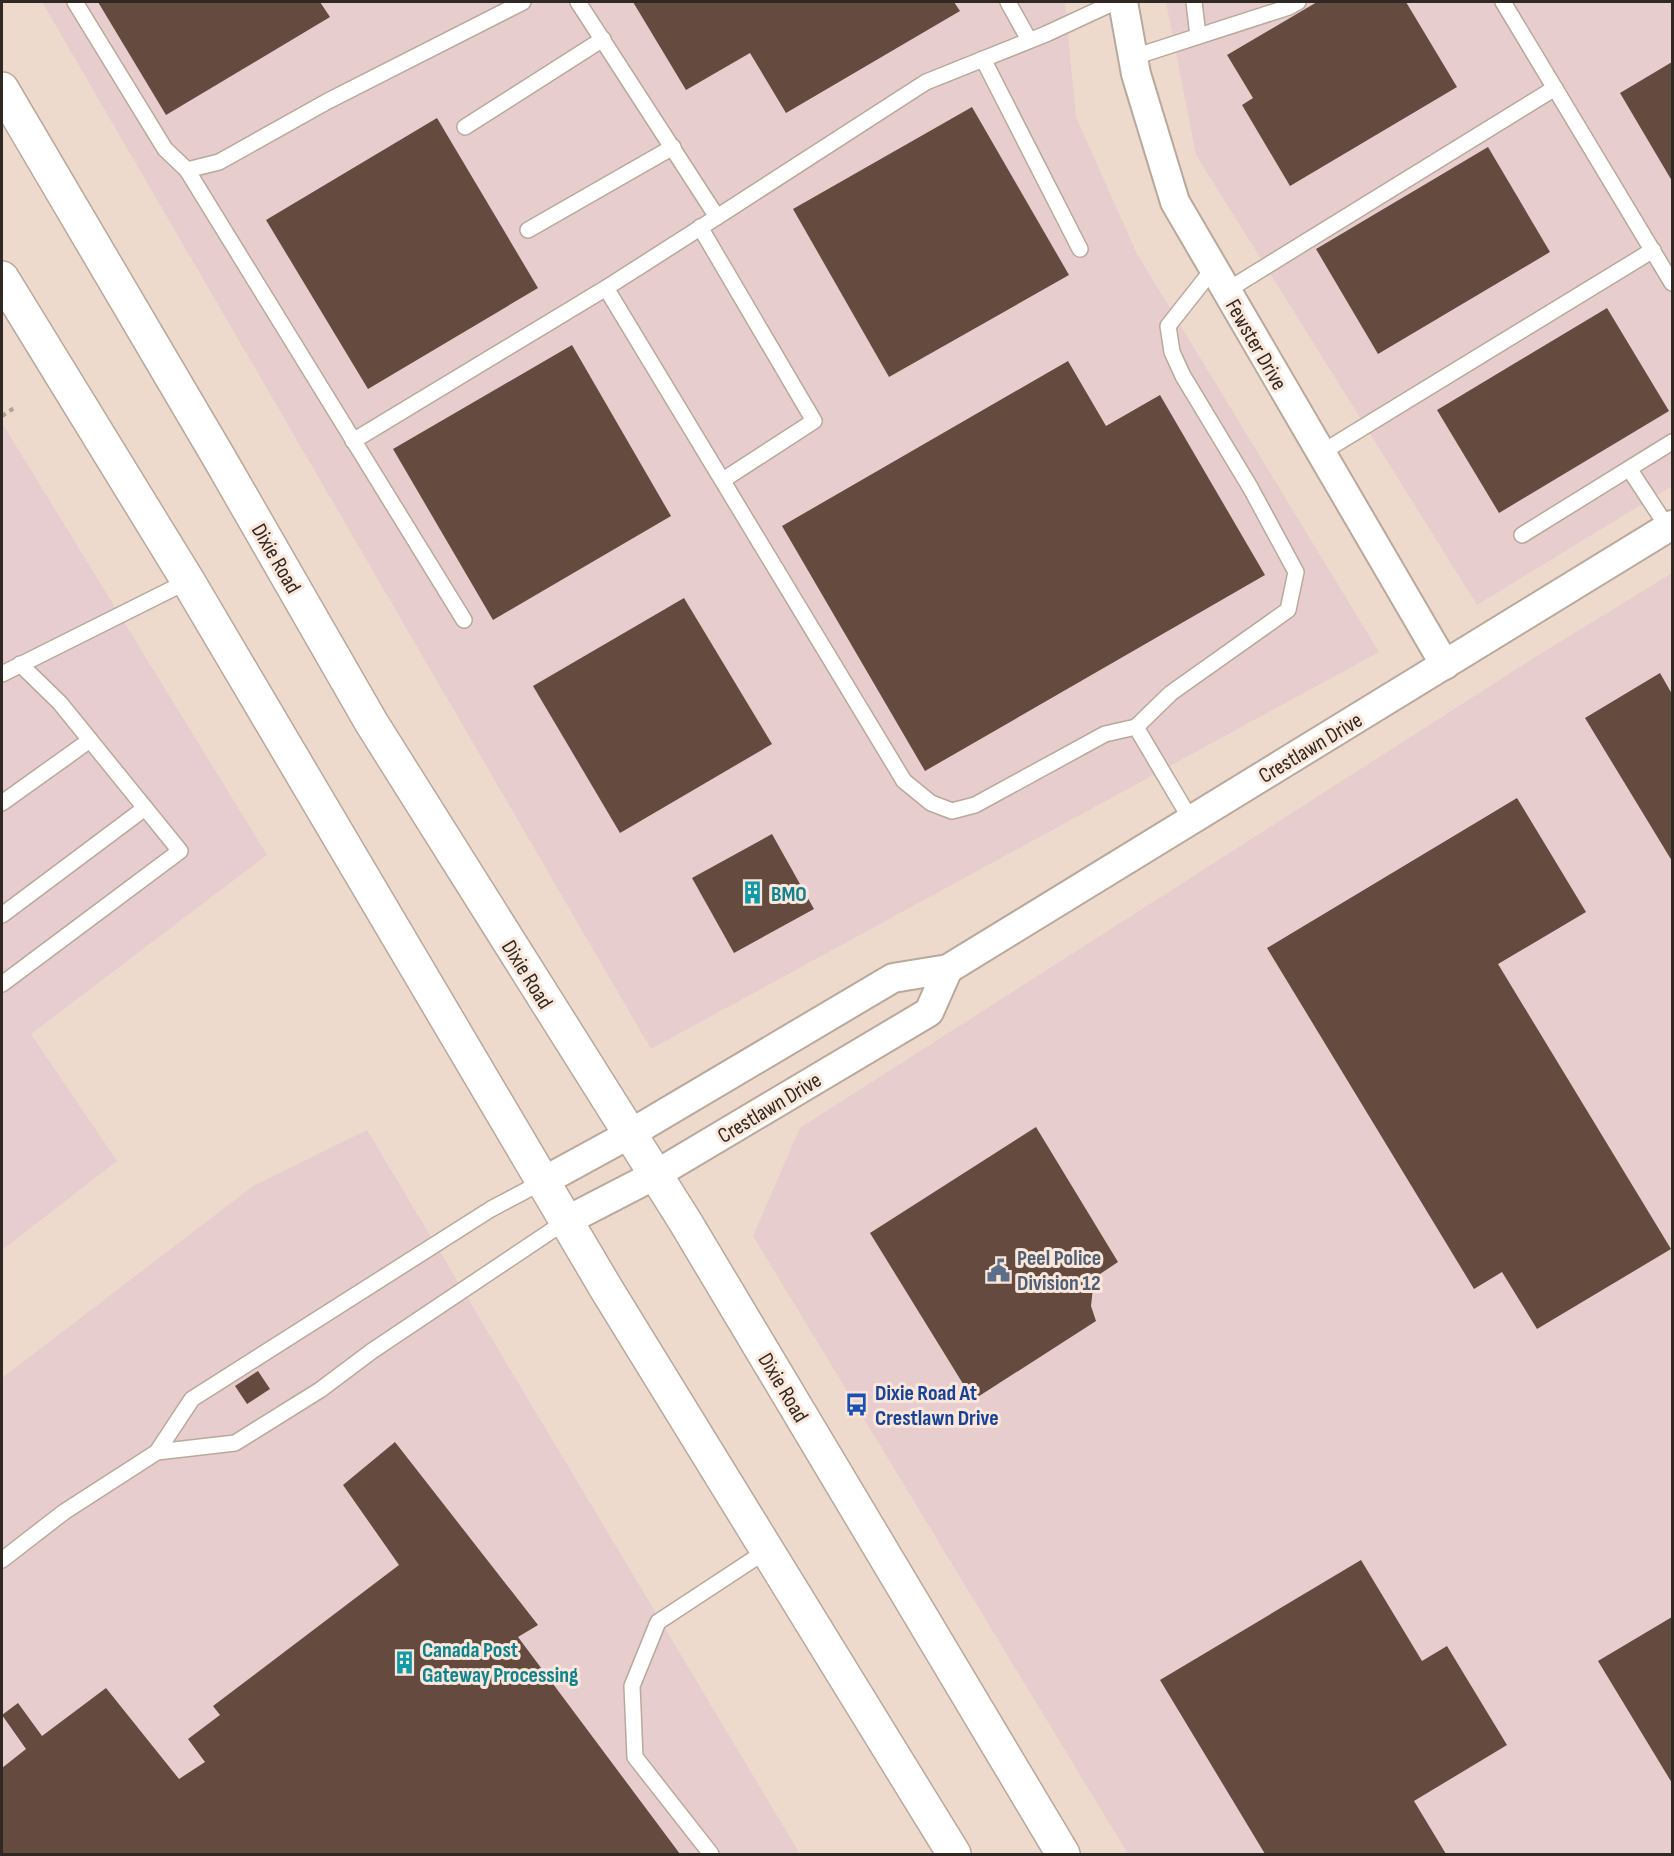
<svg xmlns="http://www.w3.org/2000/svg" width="1674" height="1856" viewBox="0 0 1674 1856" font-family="'Sofia Sans Condensed',sans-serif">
  <rect width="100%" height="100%" fill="#eddacc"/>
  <!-- commercial -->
  <polygon fill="#e7cdd0" points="2,423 267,855 31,1034 117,1161 2,1250"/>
  <!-- industrial -->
  <g fill="#e8cdcf">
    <polygon points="42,2 1065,2 1076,117 1137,254 1379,652 651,1049"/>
    <polygon points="1166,2 1672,2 1672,486 1477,605 1196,155"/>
    <polygon points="1672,573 1672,1854 1128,1854 753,1236 800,1128 1537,656"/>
    <polygon points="367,1130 800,1854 2,1854 2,1378 253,1186"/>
  </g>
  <!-- building -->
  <g fill="#644a3f">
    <polygon points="98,2 320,2 330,17 166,115"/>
    <polygon points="633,2 954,2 960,11 786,113 750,53 686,90"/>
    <polygon points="1317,2 1406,2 1457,87 1290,186 1242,105 1253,98 1227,55"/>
    <polygon points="1672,62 1672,181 1620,93"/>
    <polygon points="972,107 1069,275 889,377 793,209"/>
    <polygon points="437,118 538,288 368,389 266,220"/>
    <polygon points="1488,147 1550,252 1378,354 1316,249"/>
    <polygon points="1607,308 1669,411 1499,513 1437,410"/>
    <polygon points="572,345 671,516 493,620 393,449"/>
    <polygon points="1068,361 1106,426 1160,395 1265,575 925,771 782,526"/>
    <polygon points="684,598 772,744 620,833 533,686"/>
    <polygon points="1660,673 1672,694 1672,861 1585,718"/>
    <polygon points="1517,798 1586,912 1498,964 1671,1249 1537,1329 1502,1272 1474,1289 1267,948"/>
    <polygon points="772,834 814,909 734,953 692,878"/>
    <polygon points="1036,1127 1118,1262 1094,1278 1091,1306 1096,1321 973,1400 870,1233"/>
    <polygon points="258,1371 270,1389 247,1404 235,1386"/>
    <polygon points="395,1442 538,1625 518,1637 680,1854 2,1854 2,1768 26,1749 2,1715 18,1703 42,1736 106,1688 179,1779 205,1762 188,1739 220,1715 213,1706 399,1565 343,1485"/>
    <polygon points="1361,1560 1422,1661 1447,1646 1507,1745 1414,1801 1446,1854 1265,1854 1160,1680"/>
    <polygon points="1672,1617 1672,1783 1598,1661"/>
  </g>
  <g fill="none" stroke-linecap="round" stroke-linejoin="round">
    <defs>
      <g id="lane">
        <polyline points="75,2 165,149 187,170 219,162 328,101 523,2"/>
        <polyline points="578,2 717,217 606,288 904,781 931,803 952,811 975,805 1105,734 1136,727 1191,820"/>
        <polyline points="1008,2 1029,40"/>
        <polyline points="1194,2 1198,36"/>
        <polyline points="1503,2 1672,283"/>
        <polyline points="1134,57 1289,7 1298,2"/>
        <polyline points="983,59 1080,249"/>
        <polyline points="465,127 603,39"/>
        <polyline points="187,170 464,620"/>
        <polyline points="717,217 926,82 1046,34 1115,2"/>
        <polyline points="700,227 814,421 723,480"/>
        <polyline points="528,230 673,147"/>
        <polyline points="1226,291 1555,88"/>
        <polyline points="353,441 606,288"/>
        <polyline points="1321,453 1653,250"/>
        <polyline points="1630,470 1668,528"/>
        <polyline points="1522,535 1672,442"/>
        <polyline points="2,674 188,581"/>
        <polyline points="1136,727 1171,693 1288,610 1296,572 1250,487 1183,376 1172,352 1168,326 1213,269"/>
        <polyline points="2,803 90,740"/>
        <polyline points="2,915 145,808"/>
        <polyline points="2,984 180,851 60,703 20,664"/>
        <polyline points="157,1452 235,1443 320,1390 372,1351 566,1221"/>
        <polyline points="2,1560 64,1512 157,1452 192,1399 491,1209 542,1182"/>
        <polyline points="711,1854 635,1757 632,1686 658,1622 766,1551"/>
      </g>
      <g id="street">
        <polyline points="1123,2 1136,74 1175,202 1445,665"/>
        <polyline points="542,1182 628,1135 893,978 948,969 1672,525"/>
        <polyline points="566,1221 655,1175 929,1012 948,969"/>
      </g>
      <g id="secondary">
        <polyline points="2,89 221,461 371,722 686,1223 1063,1854"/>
        <polyline points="2,278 188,581 607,1290 954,1854"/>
      </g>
    </defs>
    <!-- lane casing -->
    <use href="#lane" stroke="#baa89b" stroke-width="18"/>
    <!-- street casing -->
    <use href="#street" stroke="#baa89b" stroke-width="32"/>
    <!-- secondary casing -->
    <use href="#secondary" stroke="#baa89b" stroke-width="36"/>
    <!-- path -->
    <polyline stroke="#b2a398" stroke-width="4" stroke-dasharray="4.5 4.5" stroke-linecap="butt" points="2,416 14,408"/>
    <!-- lane -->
    <use href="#lane" stroke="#fff" stroke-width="15"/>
    <!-- street -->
    <use href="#street" stroke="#fff" stroke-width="28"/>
    <!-- secondary -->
    <use href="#secondary" stroke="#fff" stroke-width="33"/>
  </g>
  <!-- icons -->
  <defs>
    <symbol id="building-bare" viewBox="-9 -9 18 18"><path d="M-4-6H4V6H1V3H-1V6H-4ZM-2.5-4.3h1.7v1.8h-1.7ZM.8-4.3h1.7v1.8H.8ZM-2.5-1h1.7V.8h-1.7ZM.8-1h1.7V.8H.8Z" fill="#0f9aa8" stroke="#fae7d9" stroke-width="2.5" paint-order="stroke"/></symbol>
    <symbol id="civic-bare" viewBox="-9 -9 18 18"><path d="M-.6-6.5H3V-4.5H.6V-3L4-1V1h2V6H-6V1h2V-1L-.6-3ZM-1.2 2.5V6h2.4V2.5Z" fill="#5c6f8a" stroke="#fae7d9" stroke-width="2.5" paint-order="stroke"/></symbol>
    <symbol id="bus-bare" viewBox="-9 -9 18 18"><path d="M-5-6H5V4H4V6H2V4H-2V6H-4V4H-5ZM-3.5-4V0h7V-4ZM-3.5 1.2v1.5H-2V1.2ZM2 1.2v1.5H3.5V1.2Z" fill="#1a4fb4" stroke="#fae7d9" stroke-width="2.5" paint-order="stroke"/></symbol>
  </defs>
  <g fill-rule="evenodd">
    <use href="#building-bare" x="736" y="876" width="33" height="33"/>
    <use href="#civic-bare" x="982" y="1254" width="33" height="33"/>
    <use href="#bus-bare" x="840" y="1388" width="33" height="33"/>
    <use href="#building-bare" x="388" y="1646" width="33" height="33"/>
  </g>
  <g text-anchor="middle" stroke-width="6" stroke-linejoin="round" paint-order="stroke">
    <!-- street labels -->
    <g font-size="22" fill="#2f2823" stroke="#fae7d9">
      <text transform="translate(1257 344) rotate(60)" y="8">Fewster Drive</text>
      <text transform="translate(277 558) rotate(60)" y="8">Dixie Road</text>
      <text transform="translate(1310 747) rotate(-31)" y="8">Crestlawn Drive</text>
      <text transform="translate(528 974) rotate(58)" y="8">Dixie Road</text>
      <text transform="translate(769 1107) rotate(-31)" y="8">Crestlawn Drive</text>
      <text transform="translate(784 1387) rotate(59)" y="8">Dixie Road</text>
    </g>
    <!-- culture labels -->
    <g font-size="22" font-weight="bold" fill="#0d838f" stroke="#fae7d9" text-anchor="start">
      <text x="771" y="901">BMO</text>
      <text x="422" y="1657">Canada Post<tspan x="422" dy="25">Gateway Processing</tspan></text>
    </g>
    <!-- service labels -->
    <g font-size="22" font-weight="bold" fill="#4e5e75" stroke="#fae7d9" text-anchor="start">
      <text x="1017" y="1265">Peel Police<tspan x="1017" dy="25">Division 12</tspan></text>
    </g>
    <!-- transit labels -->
    <g font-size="22" font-weight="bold" fill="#164399" stroke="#fae7d9" text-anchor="start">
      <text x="875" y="1400">Dixie Road At<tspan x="875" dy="25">Crestlawn Drive</tspan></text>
    </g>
  </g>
  <!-- border -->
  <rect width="1674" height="1856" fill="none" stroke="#2f2823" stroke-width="6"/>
</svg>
